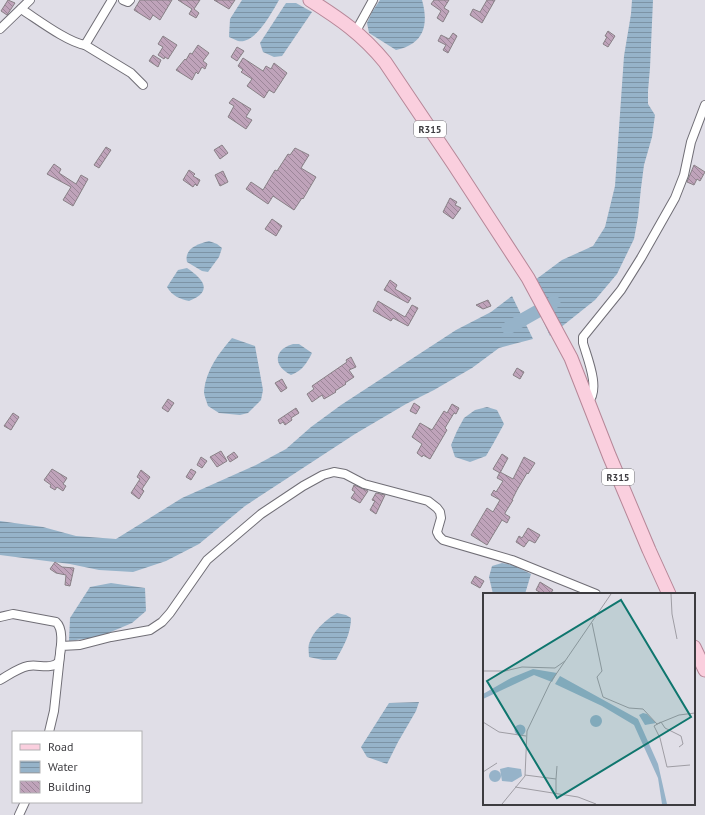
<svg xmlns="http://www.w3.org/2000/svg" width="705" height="815" viewBox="0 0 705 815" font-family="'PT Sans',sans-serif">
  <defs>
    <pattern id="water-rules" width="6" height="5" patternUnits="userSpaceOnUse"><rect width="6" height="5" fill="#96b3c9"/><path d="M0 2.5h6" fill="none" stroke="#7c93a5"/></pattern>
    <pattern id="building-back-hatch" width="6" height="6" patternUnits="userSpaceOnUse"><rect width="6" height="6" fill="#bfa3ba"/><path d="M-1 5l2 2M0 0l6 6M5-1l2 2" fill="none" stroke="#9c8699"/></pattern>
  </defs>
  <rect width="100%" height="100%" fill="#e0dee7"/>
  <!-- water -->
  <g fill="url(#water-rules)">
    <path d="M242 0H279C272 12 255 45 238 41 235 40 232 38 229 37L230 19Z"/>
    <path d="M380 0H422C429 25 424 44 396 50L369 33 367 23 372 12Z"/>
    <polygon points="632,0 653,0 650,68 648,91 648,104 655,115 652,137 644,165 641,188 638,217 634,239 617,274 595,300 550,336 527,286 562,260 593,246 605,227 615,186 624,56 631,14"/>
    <polygon points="286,3 296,3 312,12 282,56 274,57 263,52 260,43"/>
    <path d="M209 241 217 244 222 248 219 257 208 272 202 271 187 262C184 249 197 244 209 241Z"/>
    <path d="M187 268C203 279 214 291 189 301 180 299 172 296 167 287L178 270Z"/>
    <polygon points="512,296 533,339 499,348 472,368 434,390 406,404 355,434 245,506 199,544 166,561 133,572 99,570 70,564 0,555 0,521 43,527 76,536 116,539 182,498 256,465 286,449 311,427 341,405 456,330 491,312"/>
    <path d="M232 338 255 346 263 390 261 400 248 413 240 415 219 413 208 406C207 402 204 396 204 391 206 370 219 353 232 338Z"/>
    <path d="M293 344H299L312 353C307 363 302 371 291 375 273 366 273 350 293 344Z"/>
    <polygon points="487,407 497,410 504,424 493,444 486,456 470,462 455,457 451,445 457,431 464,418 475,410"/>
    <polygon points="502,563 513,565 531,574 525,594 493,594 489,577 492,566"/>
    <polygon points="111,583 145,588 146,611 132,623 99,637 69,641 70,618 90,587"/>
    <path d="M337 613 346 615 351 618C351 634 343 647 336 660H323L309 657C309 653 308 647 309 644 313 630 326 620 337 613Z"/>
    <polygon points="419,702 416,711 398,742 387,764 367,757 361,747 389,703"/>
  </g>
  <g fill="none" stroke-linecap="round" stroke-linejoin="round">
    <!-- river -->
    <polyline stroke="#96b3c9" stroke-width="13" points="508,328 554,302"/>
  </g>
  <!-- building -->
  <g fill="url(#building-back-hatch)" stroke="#888086">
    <polygon points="8,0 15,3 7,15 1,11"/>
    <polygon points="140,0 172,0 160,20 153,15 150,20 134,10"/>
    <polygon points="178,0 200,0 194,9 199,13 196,18 189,14 192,9"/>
    <polygon points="214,0 235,0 229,9"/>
    <polygon points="434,0 449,0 444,8 449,11 443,22 437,18 441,11 431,4"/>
    <polygon points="487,0 495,0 482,23 470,15 473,9 480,12"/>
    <polygon points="608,31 615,36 608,47 603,44 607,37 605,36"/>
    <polygon points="453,33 457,36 448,53 443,50 446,45 438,41 441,35 449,39"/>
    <polygon points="163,36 177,45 168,59 165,57 164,59 158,55 163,47 158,44"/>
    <polygon points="198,45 209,53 203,61 207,64 205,69 202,67 198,74 196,72 192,80 176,70 185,59 186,60 190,53 192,54"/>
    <polygon points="237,47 244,51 237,61 231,57"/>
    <polygon points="153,55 161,60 158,67 149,61"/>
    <polygon points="243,58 263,71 266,66 271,69 274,63 287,73 274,93 269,90 264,98 247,86 252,79 241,72 243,70 238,66"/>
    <polygon points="233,98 251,109 246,117 252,120 246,129 228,117 234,106 229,103"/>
    <polygon points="222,145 228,153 220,159 214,150"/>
    <polygon points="106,147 111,150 99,168 94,165"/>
    <polygon points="295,148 309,155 301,168 316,177 303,199 302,198 294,210 273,196 268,204 246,189 251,182 263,190 275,170 277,171 288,154 290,155"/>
    <polygon points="54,164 61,169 59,173 76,184 81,175 88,179 73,206 63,200 71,187 47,174"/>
    <polygon points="694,165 705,172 700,181 697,179 694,185 687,182"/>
    <polygon points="189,170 195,174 193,176 200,180 197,186 195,184 193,187 183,180"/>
    <polygon points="223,171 228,182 220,186 215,175"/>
    <polygon points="450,198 457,202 455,205 461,208 453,219 443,212"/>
    <polygon points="272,219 282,226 276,236 265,229"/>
    <polygon points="390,280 397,285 395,289 411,298 408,303 384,290"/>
    <polygon points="488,300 491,306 483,309 476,305"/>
    <polygon points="378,301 405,317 412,305 418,308 408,326 393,318 391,321 373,311"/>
    <polygon points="351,357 356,367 349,370 354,377 345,383 346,384 335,391 336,392 324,399 322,395 312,402 307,394 314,389 312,386 347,362 346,360"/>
    <polygon points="517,368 524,372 520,379 513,375"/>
    <polygon points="282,379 287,388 281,392 275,383"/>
    <polygon points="168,399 174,403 168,412 162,408"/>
    <polygon points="414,403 420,407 416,414 410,411"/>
    <polygon points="452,404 459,408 456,414 454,413 445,428 447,430 430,459 423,455 422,457 417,453 422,444 412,437 420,423 432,430 444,411 447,413"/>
    <polygon points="296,408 299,413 291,418 292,420 285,425 283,422 280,424 278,420"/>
    <polygon points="13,413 19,417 11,430 4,426"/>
    <polygon points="221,451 227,461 217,467 210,457"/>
    <polygon points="234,452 238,457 230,462 227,457"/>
    <polygon points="502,454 508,458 500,473 493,469"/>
    <polygon points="201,457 207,461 202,468 197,465"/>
    <polygon points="524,457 535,463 528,474 527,473 517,490 512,500 513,500 505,513 505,514 510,517 507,523 502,520 487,545 471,535 487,508 493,512 500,500 491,495 494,490 496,492 503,481 497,478 500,472 513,479"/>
    <polygon points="52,469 67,478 63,484 66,486 63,491 57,487 55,490 50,487 51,485 44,480"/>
    <polygon points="191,469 196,472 191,480 186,477"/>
    <polygon points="141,470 150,477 142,489 144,491 139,499 131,493 140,479 137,477"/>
    <polygon points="354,485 368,491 360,503 351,498 355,492 352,490"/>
    <polygon points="376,493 385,495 376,514 370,510 375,501 372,500"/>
    <polygon points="528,528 540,535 535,543 529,540 524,547 516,542 519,536 522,538"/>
    <polygon points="55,562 62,567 74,568 70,586 65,585 66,575 56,573 50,569"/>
    <polygon points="475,576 484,581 480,588 471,583"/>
    <polygon points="540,582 553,590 550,594 543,594 536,590"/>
  </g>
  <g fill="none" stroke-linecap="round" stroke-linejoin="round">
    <defs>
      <g id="minor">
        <polyline points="112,0 85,45 131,73 143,85"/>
        <polyline points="123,0 128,2 130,0"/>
        <path d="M21 9C37 19 67 42 85 45"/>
        <polyline points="0,29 30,0"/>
        <polyline points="356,31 373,0"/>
        <path d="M588 402C601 390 587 357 583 343V337L621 290 641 258 675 198 684 175 691 142 705 105"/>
        <path d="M0 617 13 614 56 622C65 630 60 651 59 662 50 670 39 664 28 666 18 668 9 675 0 680"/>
        <polyline points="49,732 54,711 61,646 80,645 111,637 150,630 162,622 170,613 207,560 261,514 303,486 323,475 334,472 345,474 364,484 428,501 437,508 440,512 441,518 437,532 439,536 443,540 512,560 596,594"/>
        <polyline points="19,815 25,802"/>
      </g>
      <g id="primary">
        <path d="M310 0C340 19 362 34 385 62L453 163 528 278 571 358 609 455 649 550 669 594"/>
        <polyline points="694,647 705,670"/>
      </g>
    </defs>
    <!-- minor casing -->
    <use href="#minor" stroke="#706e76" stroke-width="10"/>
    <!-- primary casing -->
    <use href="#primary" stroke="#b68798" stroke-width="15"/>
    <!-- minor -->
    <use href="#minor" stroke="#fff" stroke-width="8"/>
    <!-- primary -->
    <use href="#primary" stroke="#facfde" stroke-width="13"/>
  </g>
  <g text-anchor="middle" stroke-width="3" stroke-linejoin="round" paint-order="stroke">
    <!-- shield labels -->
    <g fill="#fff" stroke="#777679" stroke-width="1">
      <rect x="414" y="121" width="32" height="16" rx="3"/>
      <rect x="602" y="469" width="32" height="16" rx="3"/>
    </g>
    <g font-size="10" font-weight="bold" fill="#3d3c40">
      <text x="430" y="133">R315</text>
      <text x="618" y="481">R315</text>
    </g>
  </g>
  <!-- overview -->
  <g transform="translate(483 593)">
    <rect width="212" height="212" fill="#e0dee7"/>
    <path d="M50 76 74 80 69 89 51 82 0 106V101L28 85ZM77 83 155 126 175 171 184 211H179L175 185 151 132 119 113 72 91ZM160 120 164 121 173 130 162 132 156 122ZM107 128a6 6 0 1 1 12 0a6 6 0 1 1-12 0ZM31.5 137a5.5 5.5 0 1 1 11 0a5.5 5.5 0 1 1-11 0ZM25 174 38 176 39 183 29 189 19 188 17 176ZM6 183a6 6 0 1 1 12 0a6 6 0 1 1-12 0Z" fill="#96b3c9"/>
    <path fill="none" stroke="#9f9da4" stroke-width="1" d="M188 1 189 21 194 46M109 30 119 78 114 84 120 104 146 115 160 116 174 131 196 122 212 120M0 78H22L39 74 72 75 82 68M0 129 16 139 43 143M196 154 200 151 198 143 182 135 178 129 171 133 177 145 184 174 207 172M0 179 14 170M42 182 73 186 74 173M73 186V200M32 194 95 204 113 211M19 211 42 183 44 138 67 90 128 1"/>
    <path fill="#0f766e" fill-opacity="0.15" stroke="#0f766e" stroke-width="2" d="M138 7 208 124 74 205 4 88Z"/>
    <rect width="212" height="212" fill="none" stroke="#3d3c40" stroke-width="2"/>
  </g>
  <!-- legend -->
  <rect x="12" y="731" width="130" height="72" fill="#ffffff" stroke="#b1b1b3"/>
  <rect x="20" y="744" width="20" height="6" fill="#facfde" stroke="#b1b1b3"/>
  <text x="48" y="751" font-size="12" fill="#3d3c40">Road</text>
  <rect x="20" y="761" width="20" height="12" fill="url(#water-rules)" stroke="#b1b1b3"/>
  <text x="48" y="771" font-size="12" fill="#3d3c40">Water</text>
  <rect x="20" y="781" width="20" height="12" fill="url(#building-back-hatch)" stroke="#b1b1b3"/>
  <text x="48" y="791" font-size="12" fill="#3d3c40">Building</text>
</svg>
